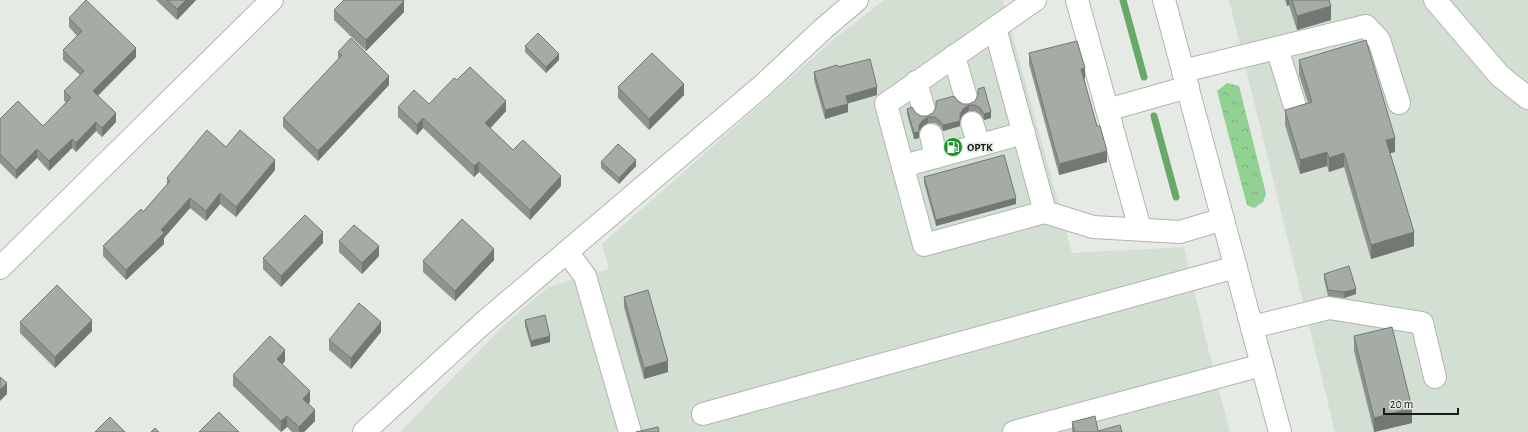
<svg xmlns="http://www.w3.org/2000/svg" width="1528" height="432" viewBox="0 0 1528 432" font-family="'Alegreya Sans',sans-serif">
  <defs>
    <pattern id="forest-crowns" width="20" height="18" patternUnits="userSpaceOnUse"><rect width="20" height="18" fill="#91d191"/><path d="M2 6a3 3 0 1 1 6 0M12 15a3 3 0 1 1 6 0" fill="none" stroke="#7cb37c"/></pattern>
  </defs>
  <rect width="100%" height="100%" fill="#e5ebe4"/>
  <!-- built -->
  <g fill="#d4dfd3">
    <polygon points="884,0 1003,0 1072,253 1184,247 1207,344 1230,432 400,432 504,325 548,287 609,269 602,244 833,40"/>
    <polygon points="1229,0 1528,0 1528,432 1335,432"/>
  </g>
  <!-- forest -->
  <polygon fill="url(#forest-crowns)" points="1227,83 1239,86 1266,194 1263,202 1254,208 1247,205 1217,91"/>
  <g fill="none" stroke-linecap="round" stroke-linejoin="round">
    <!-- stream -->
    <g stroke="#68a968" stroke-width="7">
      <polyline points="1123,0 1144,77"/>
      <polyline points="1154,116 1176,197"/>
    </g>
    <defs>
      <g id="minor">
        <polyline points="1035,0 995,28 1045,212 1093,227 1180,232 1223,219"/>
        <polyline points="1077,0 1140,229"/>
        <polyline points="1164,0 1280,432"/>
        <polyline points="1435,0 1500,76 1528,98"/>
        <polyline points="995,28 886,104 924,245 1045,212"/>
        <polyline points="1277,48 1294,103"/>
        <polyline points="954,56 966,98"/>
        <polyline points="1183,71 1366,26 1379,40 1399,103"/>
        <polyline points="916,82 924,110"/>
        <polyline points="1107,110 1188,87"/>
        <polyline points="972,123 979,145"/>
        <polyline points="931,135 936,157"/>
        <polyline points="903,166 1024,133"/>
        <polyline points="567,252 585,276 630,432"/>
        <polyline points="0,268 272,0"/>
        <polyline points="1252,327 1329,308 1422,323 1435,377"/>
        <polyline points="703,414 1236,267"/>
        <polyline points="364,432 482,324 762,86 823,29 857,0"/>
        <polyline points="1014,432 1262,365"/>
      </g>
    </defs>
    <!-- minor casing -->
    <use href="#minor" stroke="#b0b5af" stroke-width="24"/>
    <!-- minor -->
    <use href="#minor" stroke="#fff" stroke-width="22"/>
  </g>
  <!-- wall -->
  <g fill="#8e938e">
    <polygon points="156,0 196,0 177,20"/>
    <polygon points="1285,0 1329,0 1331,20 1297,30 1289,5 1287,6"/>
    <polygon points="334,10 404,12 366,51 334,20"/>
    <polygon points="69,18 136,57 98,96 116,122 102,137 96,131 76,152 72,148 49,171 37,158 16,179 0,163 0,119 43,126 66,102 64,101 64,91 80,75 63,60 63,50 77,36 69,27"/>
    <polygon points="525,46 559,60 546,73 525,52"/>
    <polygon points="338,52 389,85 318,161 283,127 283,118 338,60"/>
    <polygon points="1029,53 1085,79 1084,79 1107,162 1059,175 1029,64"/>
    <polygon points="1299,60 1395,152 1390,153 1414,246 1371,259 1344,167 1329,172 1327,166 1300,174 1285,125 1285,110 1308,103 1299,75"/>
    <polygon points="838,67 877,95 848,103 848,112 825,119 814,80 814,72"/>
    <polygon points="457,80 506,111 490,128 513,150 561,186 530,220 479,172 474,177 423,128 417,135 398,117 398,107 429,104"/>
    <polygon points="618,87 684,95 649,130 618,98"/>
    <polygon points="958,101 963,104 969,104 975,101 991,118 984,120 980,114 975,111 969,111 963,115 960,120 960,126 943,131 940,126 935,123 928,123 923,126 919,131 919,138 914,139 907,114 907,109 921,116 927,116"/>
    <polygon points="226,147 275,170 236,217 220,204 206,221 190,208 164,238 164,244 126,280 103,256 103,246 143,212 167,185 167,178"/>
    <polygon points="601,162 636,166 619,184 601,168"/>
    <polygon points="924,177 1016,204 936,226 924,183"/>
    <polygon points="339,241 379,256 362,274 339,252"/>
    <polygon points="323,243 281,287 263,269 263,258"/>
    <polygon points="494,260 455,301 423,272 423,261"/>
    <polygon points="1324,274 1356,294 1344,298 1328,296 1324,279"/>
    <polygon points="624,297 668,372 644,379 624,307"/>
    <polygon points="525,320 550,342 531,347 525,326"/>
    <polygon points="20,322 92,331 55,368 20,333"/>
    <polygon points="381,332 351,369 329,350 329,340"/>
    <polygon points="1354,336 1412,423 1374,432 1354,351"/>
    <polygon points="285,361 282,364 310,402 308,404 315,421 304,432 292,432 287,427 281,432 233,386 233,375"/>
    <polygon points="1072,422 1098,431 1122,432 1072,432"/>
  </g>
  <!-- shaded-wall -->
  <g fill="#747874">
    <polygon points="186,0 196,0 177,20 177,9"/>
    <polygon points="1287,0 1289,0 1289,5 1287,6"/>
    <polygon points="404,1 404,12 366,51 366,40"/>
    <polygon points="1331,6 1331,20 1297,30 1297,16"/>
    <polygon points="136,48 136,57 93,100 93,91"/>
    <polygon points="559,54 559,60 546,73 546,67"/>
    <polygon points="1085,68 1085,79 1081,80 1081,69"/>
    <polygon points="389,76 389,85 318,161 318,151"/>
    <polygon points="684,84 684,95 649,130 649,119"/>
    <polygon points="877,87 877,95 846,104 846,96"/>
    <polygon points="506,101 506,111 485,134 485,123"/>
    <polygon points="848,104 848,112 825,119 825,110"/>
    <polygon points="969,105 969,111 963,115 960,120 960,114 963,109"/>
    <polygon points="991,112 991,118 984,120 984,114"/>
    <polygon points="116,113 116,122 102,137 102,128"/>
    <polygon points="928,117 928,123 923,126 919,131 919,138 914,139 914,133 923,120"/>
    <polygon points="423,118 423,128 417,135 417,125"/>
    <polygon points="960,121 960,126 943,131 943,125"/>
    <polygon points="96,122 96,131 76,152 76,143"/>
    <polygon points="1395,138 1395,152 1386,154 1386,140"/>
    <polygon points="72,139 72,148 49,171 49,161"/>
    <polygon points="37,149 37,158 16,179 16,170"/>
    <polygon points="1107,151 1107,162 1059,175 1059,164"/>
    <polygon points="1327,152 1327,166 1300,174 1300,160"/>
    <polygon points="1344,153 1344,167 1329,172 1329,158"/>
    <polygon points="275,160 275,170 236,217 236,207"/>
    <polygon points="636,160 636,166 619,184 619,178"/>
    <polygon points="479,162 479,172 474,177 474,166"/>
    <polygon points="561,176 561,186 530,220 530,210"/>
    <polygon points="220,193 220,204 206,221 206,211"/>
    <polygon points="190,198 190,208 164,238 164,244 126,280 126,270"/>
    <polygon points="1016,198 1016,204 936,226 936,220"/>
    <polygon points="323,232 323,243 281,287 281,276"/>
    <polygon points="1414,232 1414,246 1371,259 1371,245"/>
    <polygon points="379,246 379,256 362,274 362,263"/>
    <polygon points="494,249 494,260 455,301 455,291"/>
    <polygon points="1356,289 1356,294 1344,298 1344,292"/>
    <polygon points="92,320 92,331 55,368 55,357"/>
    <polygon points="381,322 381,332 351,369 351,358"/>
    <polygon points="550,336 550,342 531,347 531,341"/>
    <polygon points="285,350 285,361 277,370 277,359"/>
    <polygon points="668,361 668,372 644,379 644,368"/>
    <polygon points="7,383 7,394 0,401 0,390"/>
    <polygon points="310,391 310,402 303,410 303,399"/>
    <polygon points="1412,408 1412,423 1374,432 1374,418"/>
    <polygon points="315,410 315,421 304,432 299,432 299,427"/>
    <polygon points="287,416 287,427 281,432 281,421"/>
  </g>
  <!-- building -->
  <g fill="#a5aba5" stroke="#747874">
    <polygon points="86,0 136,48 93,91 116,113 102,128 96,122 76,143 72,139 49,161 37,149 16,170 0,154 0,119 18,101 43,126 71,98 64,91 84,71 63,50 82,31 69,18"/>
    <polygon points="167,0 186,0 177,9"/>
    <polygon points="344,0 403,0 404,1 366,40 334,10"/>
    <polygon points="1292,0 1329,0 1331,6 1297,16"/>
    <polygon points="538,33 559,54 546,67 525,46"/>
    <polygon points="351,38 389,76 318,151 283,118 342,55 338,52"/>
    <polygon points="1366,40 1395,138 1386,140 1414,232 1371,245 1344,153 1329,158 1327,152 1300,160 1285,110 1312,102 1299,60"/>
    <polygon points="1077,41 1085,68 1081,69 1097,126 1100,126 1107,151 1059,164 1029,53"/>
    <polygon points="652,53 684,84 649,119 618,87"/>
    <polygon points="870,59 877,87 846,96 848,104 825,110 814,72 837,65 838,67"/>
    <polygon points="470,67 506,101 485,123 513,150 523,140 561,176 530,210 479,162 474,166 423,118 417,125 398,107 414,90 429,104 454,78 457,80"/>
    <polygon points="984,87 991,112 984,114 980,108 975,105 969,105 963,109 960,114 960,121 943,125 940,121 935,117 928,117 923,120 919,125 919,132 914,133 907,109 912,107 916,113 921,116 927,116 933,113 936,107 936,101 954,96 958,101 963,104 969,104 975,101 978,95 978,89"/>
    <polygon points="207,130 226,147 240,130 275,160 236,207 220,193 206,211 190,198 161,230 164,233 126,270 103,246 141,209 143,212 170,181 167,178"/>
    <polygon points="618,144 636,160 619,178 601,162"/>
    <polygon points="1004,155 1016,198 936,220 924,177"/>
    <polygon points="305,215 323,232 281,276 263,258"/>
    <polygon points="462,219 494,249 455,291 423,261"/>
    <polygon points="354,225 379,246 362,263 339,241"/>
    <polygon points="1349,266 1356,289 1344,292 1328,290 1324,274"/>
    <polygon points="57,285 92,320 55,357 20,322"/>
    <polygon points="648,290 668,361 644,368 624,297"/>
    <polygon points="359,303 381,322 351,358 329,340"/>
    <polygon points="545,315 550,336 531,341 525,320"/>
    <polygon points="1392,327 1412,408 1374,418 1354,336"/>
    <polygon points="270,336 285,350 277,359 310,391 303,399 315,410 299,427 287,416 281,421 233,375"/>
    <polygon points="0,377 7,383 0,390"/>
    <polygon points="219,412 239,432 199,432"/>
    <polygon points="1095,416 1098,431 1120,425 1122,432 1075,432 1072,422"/>
    <polygon points="110,417 125,432 95,432"/>
    <polygon points="658,427 659,432 636,432"/>
    <polygon points="155,428 159,432 151,432"/>
  </g>
  <!-- icons -->
  <defs>
    <symbol id="fuel-disc" viewBox="-11 -11 22 22"><circle r="9.5" fill="#169628" stroke="#e5ebe4"/><path d="M-5.5-6h7V0h2V4h1.3V-2.5L3-4.5l.8-.8L6-3V5H2.5V1h-1V6h-7ZM-4.2-4.7v3.2H.2V-4.7Z" fill="#fff"/></symbol>
  </defs>
  <g fill-rule="evenodd">
    <use href="#fuel-disc" x="942" y="136" width="22" height="22"/>
  </g>
  <g text-anchor="middle" stroke-width="3.5" stroke-linejoin="round" paint-order="stroke">
    <!-- poi labels -->
    <g font-size="11" font-weight="bold" fill="#161916" stroke="#e5ebe4" text-anchor="start">
      <text x="967" y="151">ОРТК</text>
    </g>
  </g>
  <!-- scale -->
  <path d="M1384 408v6h74v-6" fill="none" stroke="#161916" stroke-width="2"/>
  <text x="1390" y="408" font-size="12" fill="#161916" stroke="#e5ebe4" stroke-width="3" paint-order="stroke">20 m</text>
</svg>
